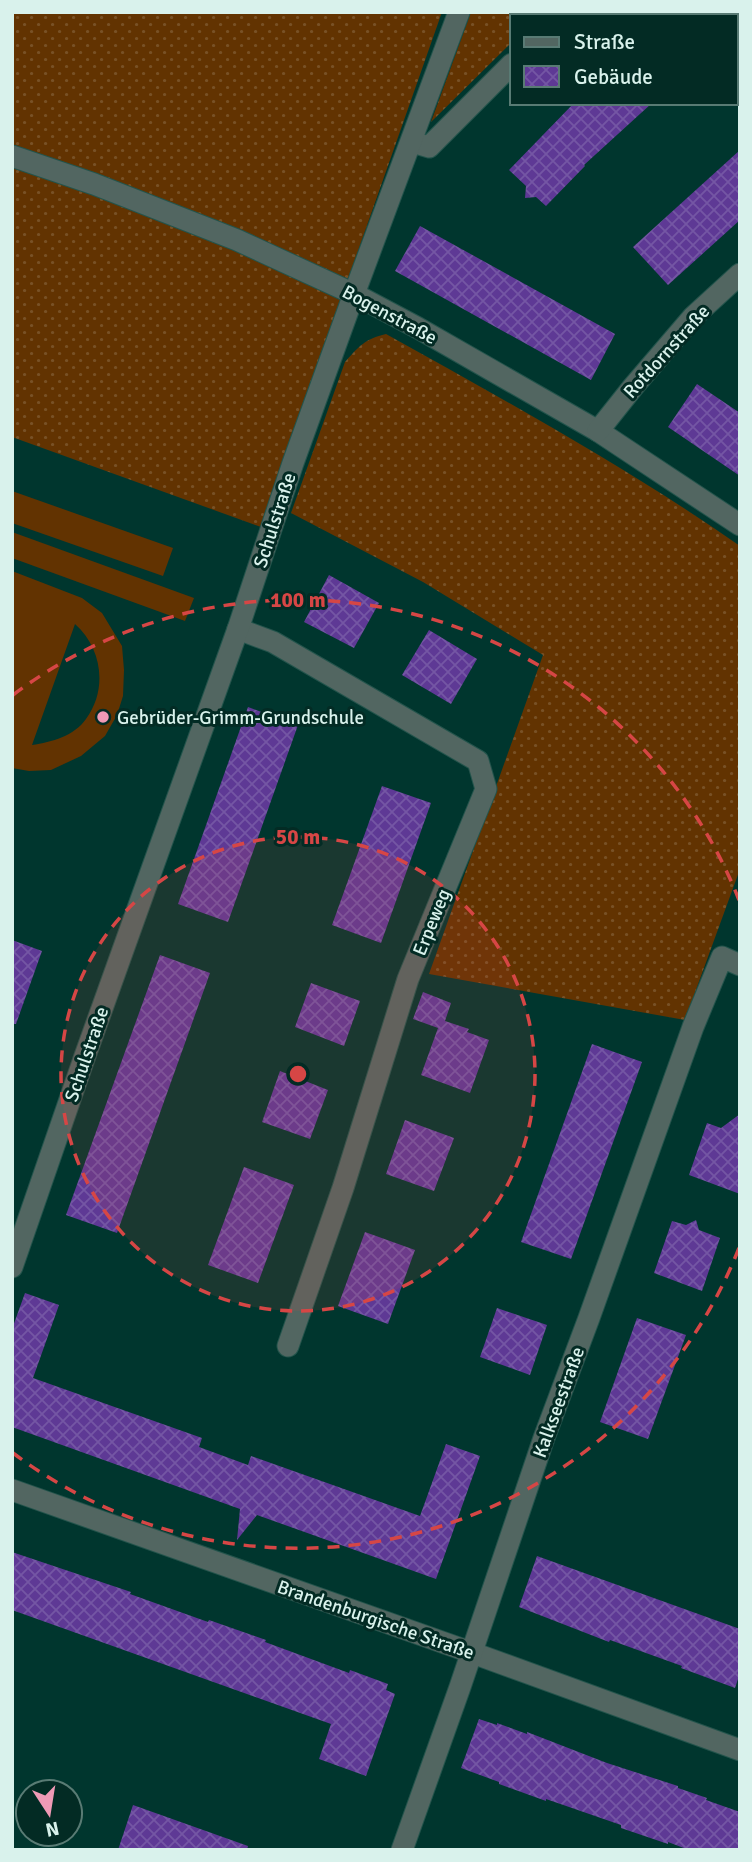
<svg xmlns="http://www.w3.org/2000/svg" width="752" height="1862" viewBox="0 0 752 1862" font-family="Signika,sans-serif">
  <defs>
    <pattern id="grass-dots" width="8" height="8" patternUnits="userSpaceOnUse" patternTransform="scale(1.75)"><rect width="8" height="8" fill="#623301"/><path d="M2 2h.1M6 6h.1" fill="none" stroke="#785126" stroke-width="1.8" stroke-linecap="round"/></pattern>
    <pattern id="building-cross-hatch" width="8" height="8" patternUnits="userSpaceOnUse" patternTransform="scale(1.75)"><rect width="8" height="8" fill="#5e3995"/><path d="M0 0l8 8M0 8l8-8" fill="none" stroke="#7456a4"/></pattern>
  </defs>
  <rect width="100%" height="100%" fill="#00362e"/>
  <!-- grass -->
  <g fill="url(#grass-dots)">
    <polygon points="12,12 442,12 261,527 12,437"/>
    <polygon points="471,12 543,12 539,16 512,16 512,42 431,122"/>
    <path d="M386 334C506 401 627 467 740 546V869L685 1020 429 974 543 655 423 582 291 513 345 362C359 346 365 339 386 334Z"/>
  </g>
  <!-- garden -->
  <g fill="#623301" fill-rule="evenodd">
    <polygon points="12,491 173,548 163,576 12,523"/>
    <polygon points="12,532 194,598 185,621 12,558"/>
    <path d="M12 571 82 598 102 613 122 646 124 670 123 696 117 715 105 736 81 756 51 770 29 771 12 768ZM75 624C102 648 108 689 86 719 74 736 52 742 32 745Z"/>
  </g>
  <!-- building -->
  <g fill="url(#building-cross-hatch)">
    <polygon points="574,103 652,103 584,165 585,166 546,206 536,197 525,198 526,186 509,170"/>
    <polygon points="740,150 740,220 668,285 633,247"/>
    <polygon points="420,226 615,334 591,380 395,271"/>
    <polygon points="697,384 740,413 740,476 668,427"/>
    <polygon points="329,575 379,603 354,648 304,622"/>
    <polygon points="429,630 477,659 451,704 402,675"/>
    <polygon points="248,707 298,725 228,922 178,904"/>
    <polygon points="382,786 431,803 381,943 332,925"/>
    <polygon points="12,940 42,951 16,1024 12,1024"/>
    <polygon points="160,955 210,973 117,1233 66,1215"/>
    <polygon points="311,983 360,1001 344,1046 295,1027"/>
    <polygon points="423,992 451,1003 445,1021 469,1029 467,1032 489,1040 470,1093 421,1075 438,1028 413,1019"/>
    <polygon points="592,1044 642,1062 571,1259 521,1242"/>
    <polygon points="280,1071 328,1090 310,1139 262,1122"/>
    <polygon points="740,1114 740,1194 689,1175 707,1123 721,1128"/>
    <polygon points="405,1120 454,1138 434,1191 386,1174"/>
    <polygon points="244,1167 294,1185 258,1283 208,1265"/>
    <polygon points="696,1220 699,1230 720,1238 702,1291 654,1273 672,1221 686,1225"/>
    <polygon points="365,1232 415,1250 388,1324 338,1306"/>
    <polygon points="25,1293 59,1305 33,1378 202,1438 199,1447 248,1465 251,1456 420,1516 446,1444 480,1456 436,1579 257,1515 237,1540 240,1509 12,1427 12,1329"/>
    <polygon points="497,1308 547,1325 530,1375 480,1357"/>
    <polygon points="637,1318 686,1335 648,1439 600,1422"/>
    <polygon points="12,1552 131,1592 130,1594 208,1622 209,1620 266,1640 265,1642 349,1673 350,1670 388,1684 386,1690 395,1694 366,1776 319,1759 331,1724 12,1610"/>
    <polygon points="537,1556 740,1629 740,1673 735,1688 681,1668 682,1666 610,1640 609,1642 519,1607"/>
    <polygon points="479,1719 497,1725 497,1723 527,1734 527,1732 607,1763 678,1786 678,1788 707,1798 706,1800 740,1812 740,1850 689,1850 668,1842 668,1844 621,1828 621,1825 546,1799 546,1801 499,1784 499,1782 461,1768"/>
    <polygon points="133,1805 248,1846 247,1850 118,1850"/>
  </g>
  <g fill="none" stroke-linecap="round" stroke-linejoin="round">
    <defs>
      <g id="minor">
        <polyline points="565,16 568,12"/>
        <polyline points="412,142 429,147 512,64"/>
        <polyline points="12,156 94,184 237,240 354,294 418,328 598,431 740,525"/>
        <polyline points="598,431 633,387 693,317 740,274"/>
        <polyline points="238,629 273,642 478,761 486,789 408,979 343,1188 288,1346"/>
        <polyline points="12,1267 85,1056 238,629 293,463 354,294 459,12"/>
        <polyline points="12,1490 470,1652 740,1750"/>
        <polyline points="402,1850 460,1687 544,1438 589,1318 693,1027 722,957 740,965"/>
      </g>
    </defs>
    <!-- minor casing -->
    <use href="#minor" stroke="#23544c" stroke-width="23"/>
    <!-- minor -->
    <use href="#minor" stroke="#526661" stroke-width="21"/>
  </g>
  <!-- distance rings -->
  <circle cx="298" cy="1074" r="237" fill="#d64645" fill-opacity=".12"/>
  <g fill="none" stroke="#d64645" stroke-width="3.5" stroke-dasharray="12 9">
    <circle cx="298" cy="1074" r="237"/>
    <path d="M739 1248A474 474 0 0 1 13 1453M13 695A474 474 0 0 1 739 900"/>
  </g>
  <!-- markers -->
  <circle fill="#f09ab6" stroke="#032b24" stroke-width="2.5" cx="103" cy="717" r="7"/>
  <g text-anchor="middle" stroke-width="6" stroke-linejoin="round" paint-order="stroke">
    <!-- street labels -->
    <g font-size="19" fill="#d9f2ec" stroke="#032b24">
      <text transform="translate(390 314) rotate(28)" y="7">Bogenstraße</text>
      <text transform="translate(666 351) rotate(-48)" y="7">Rotdornstraße</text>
      <text transform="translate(274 520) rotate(-72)" y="7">Schulstraße</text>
      <text transform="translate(431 922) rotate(-68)" y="7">Erpeweg</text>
      <text transform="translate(86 1054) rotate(-71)" y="7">Schulstraße</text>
      <text transform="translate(558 1402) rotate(-70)" y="7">Kalkseestraße</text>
      <text transform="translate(376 1619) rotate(19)" y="7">Brandenburgische Straße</text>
    </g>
    <!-- poi labels -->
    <g font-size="19" fill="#d9f2ec" stroke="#032b24" text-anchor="start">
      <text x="117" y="724">Gebrüder-Grimm-Grundschule</text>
    </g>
  </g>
  <circle cx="298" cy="1074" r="10" fill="#d64645" stroke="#032b24" stroke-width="3.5"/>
  <g font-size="21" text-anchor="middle" font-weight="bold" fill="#d64645" stroke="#032b24" stroke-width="6" stroke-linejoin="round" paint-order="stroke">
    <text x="298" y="607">100 m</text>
    <text x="298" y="844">50 m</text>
  </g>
  <!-- border -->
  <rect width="752" height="1862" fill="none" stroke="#d9f2ec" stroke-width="28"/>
  <!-- legend -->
  <rect x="510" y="14" width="228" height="91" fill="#032b24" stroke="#597b74" stroke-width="2"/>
  <rect x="524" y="37" width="35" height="10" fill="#526661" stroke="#597b74" stroke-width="2"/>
  <text x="574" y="49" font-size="21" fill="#d9f2ec">Straße</text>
  <rect x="524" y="66" width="35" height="21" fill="url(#building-cross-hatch)" stroke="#597b74" stroke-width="2"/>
  <text x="574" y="84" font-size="21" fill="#d9f2ec">Gebäude</text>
  <!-- north arrow -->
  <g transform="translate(49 1813) rotate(168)"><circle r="33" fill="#032b24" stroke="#597b74" stroke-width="2"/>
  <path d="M0-5L12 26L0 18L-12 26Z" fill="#f09ab6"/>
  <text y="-10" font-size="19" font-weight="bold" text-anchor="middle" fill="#d9f2ec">N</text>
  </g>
</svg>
